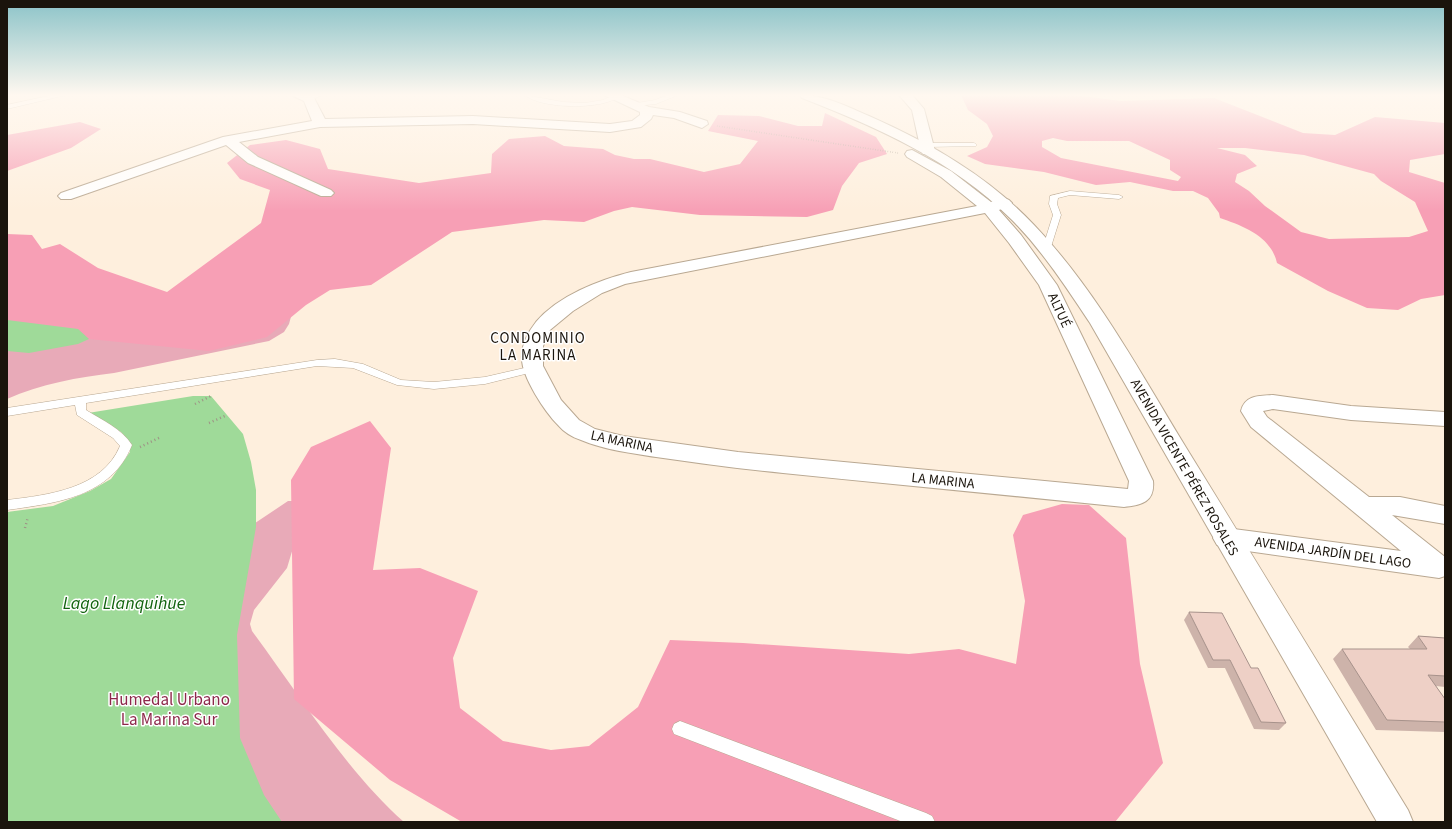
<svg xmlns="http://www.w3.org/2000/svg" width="1452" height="829" viewBox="0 0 1452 829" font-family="'Source Sans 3',sans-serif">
  <rect width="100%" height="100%" fill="#feefdd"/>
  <!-- green -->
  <g fill="#e8aab8">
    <path d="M848 133 876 147 851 162 806 198 790 203 744 208 662 203H580L504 211 469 218 452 226 390 272 372 280 331 288 305 299 292 313 289 324 284 332 269 341 114 373C79 377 40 384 7 399V261L30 268 40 275 74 291 161 310H185L232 304 286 290 312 282 341 269 381 232 412 212 441 199 508 186 564 180 724 181 766 179 810 157 835 139Z"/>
    <path d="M288 501H292L296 538 287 568 254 610 250 624 252 631C298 693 347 772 404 822H7V690Z"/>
  </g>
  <!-- forest -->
  <g fill="#f79fb5" fill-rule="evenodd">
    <path d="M961 95H1074L1121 101 1214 98 1303 133 1335 135 1375 117 1445 123V154L1410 160 1409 172 1445 183V295L1421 299 1398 310 1367 308 1328 291 1277 263C1271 236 1243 226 1220 218L1219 213 1208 198 1193 191H1173L1130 182 1096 185 1044 172 985 164 967 156 987 147 993 136 987 124 968 110ZM1053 138 1067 141H1129L1170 160V170L1181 177 1178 181 1061 158 1042 147V141ZM1217 148H1245L1304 155 1374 174 1381 181 1415 202 1428 231 1409 237 1329 239 1301 232 1265 206 1249 191 1235 182 1237 174 1257 166 1245 155Z"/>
    <polygon points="825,113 876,137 887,154 859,163 842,186 833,210 807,217 700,215 632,207 614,211 584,222 544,220 452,232 371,285 330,290 306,305 267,337 209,351 89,339 78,329 7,320 7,234 32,235 42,249 60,244 98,268 167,292 261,223 270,190 240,179 227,163 250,145 286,140 320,149 328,169 419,183 491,173 492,154 509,139 545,136 564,146 603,149 615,155 634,159 650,159 704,172 740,164 758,141 708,131 718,115 759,116 798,126 822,126"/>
    <polygon points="80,122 101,129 71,148 7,171 7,135"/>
    <polygon points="370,421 391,448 373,570 420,568 478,591 453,658 460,708 503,741 551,750 589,746 638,707 670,640 743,643 909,654 959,649 1016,664 1025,601 1013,535 1023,515 1062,504 1089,505 1126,538 1140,664 1163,763 1115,822 462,822 390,780 294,699 291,480 311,447"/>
  </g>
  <!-- water -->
  <g fill="#9fda99">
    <polygon points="7,320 78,329 89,339 78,344 29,353 7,351"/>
    <polygon points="193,396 211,396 243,434 251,462 256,490 256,527 237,635 240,738 264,795 282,822 7,822 7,512 53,506 90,491 111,479 130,452 130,443 121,432 88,415 88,413"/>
  </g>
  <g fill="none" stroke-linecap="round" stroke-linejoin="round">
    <defs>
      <g id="lane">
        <polygon points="53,95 66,95 7,109 7,105"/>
        <polygon points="313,95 322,95 309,101 306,99"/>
        <path d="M525 95 563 102 585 103 603 100 614 95 618 97C602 110 540 109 525 95Z"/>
        <polygon points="668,95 678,95 656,104 634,106 631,104 655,100"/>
        <polygon points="974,143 976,144 976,146 926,147 923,145 926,143"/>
        <polygon points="1070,191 1119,195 1123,197 1119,199 1070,195 1058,198 1057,204 1061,215 1050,250 1046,253 1043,252 1042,250 1053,215 1049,204 1050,196"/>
        <path d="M335 359 363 364 401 380 434 382 485 377 533 366 538 369 537 371 485 384 434 389 397 385 353 368 317 366 86 403V410C102 420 122 429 132 445 111 497 57 503 7 510V500C48 495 102 489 120 446L113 438 77 415 75 405 7 416V408L317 360Z"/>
        <polygon points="680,721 926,813 932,816 935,822 903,822 674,734 672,729 674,724"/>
      </g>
      <g id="street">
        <polygon points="291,95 313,96 325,119 473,116 610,124 632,121 640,115 640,112 604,95 621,95 649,107 680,112 707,121 708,124 702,128 674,118 653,115 651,119 641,127 610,132 473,124 320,127 239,142 258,157 331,190 334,193 331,196 321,196 248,163 226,145 71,199 61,199 58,196 61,193 223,137 312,121 304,101"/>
        <polygon points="899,95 912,95 924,109 935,151 933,154 923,154 921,151 912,110"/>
        <path d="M912 150 951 171 991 202 1004 198 1009 200 1012 203 1009 206 999 210 1021 235 1057 285 1153 481C1155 502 1142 505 1124 507 1011 495 897 485 783 473 741 469 698 463 656 457 631 453 605 450 581 440 572 437 564 432 558 425 545 412 522 377 522 359 521 345 528 332 536 322 558 296 599 280 631 272L977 206 941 177 907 157 905 154 907 151ZM985 213 1009 243 1039 285 1129 481 1128 489 738 452 623 436 595 429 579 420 561 400 543 366V346L550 330 573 311 602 293 625 284Z"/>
        <path d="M1273 395 1351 406 1445 412V426L1351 420 1273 409 1263 411 1267 417 1369 497H1400L1445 506V524L1392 515 1445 557V576L1439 578 1226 548 1217 545 1213 538 1217 531 1226 528 1401 551 1251 427 1241 411C1245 395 1259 396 1273 395Z"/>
      </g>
      <path id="primary" d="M800 95C825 95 846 106 869 116 930 143 988 176 1034 225 1098 292 1142 376 1190 454 1263 572 1335 691 1408 810L1413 822H1377L1090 323C1066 287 1042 250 1011 219 953 161 877 127 802 98Z"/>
    </defs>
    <!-- lane casing -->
    <use href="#lane" stroke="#b9a892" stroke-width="1"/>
    <!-- street casing -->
    <use href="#street" stroke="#b9a892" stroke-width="2"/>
    <!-- primary casing -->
    <use href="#primary" stroke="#b9a892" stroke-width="2"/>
    <!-- path-far1 -->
    <polyline stroke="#9e9285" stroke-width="1.5" stroke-dasharray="0.5 2" stroke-linecap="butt" points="717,126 898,153"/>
    <!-- path -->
    <g stroke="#9e9285" stroke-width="2.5" stroke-dasharray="1 3" stroke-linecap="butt">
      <polyline points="195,404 211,396"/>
      <polyline points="209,423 227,415"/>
      <polyline points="140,447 161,437"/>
      <polyline points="25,528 28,517"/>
    </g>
    <!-- lane -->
    <use href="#lane" fill="#fff" fill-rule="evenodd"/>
    <!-- street -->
    <use href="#street" fill="#fff" fill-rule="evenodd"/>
    <!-- primary -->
    <use href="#primary" fill="#fff" fill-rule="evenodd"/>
  </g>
  <!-- wall -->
  <g fill="#cdb3aa">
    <polygon points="1189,612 1251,668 1286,723 1279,730 1254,729 1225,668 1208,668 1184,620"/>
    <polygon points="1418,636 1445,638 1445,687 1436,686 1445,699 1445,732 1376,730 1333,659 1342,649 1410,649 1408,647"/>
  </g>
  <!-- building -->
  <g fill="#eed0c6" stroke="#a7928b">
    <polygon points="1189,612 1222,613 1251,668 1258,668 1286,723 1261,722 1230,660 1213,660"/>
    <polygon points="1418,636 1445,638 1445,676 1428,675 1445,699 1445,722 1387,720 1342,649 1427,649"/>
  </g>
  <!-- sky -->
  <linearGradient id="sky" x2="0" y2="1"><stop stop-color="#8bc3c8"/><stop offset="0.45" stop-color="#fff8f0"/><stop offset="1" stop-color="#fff8f0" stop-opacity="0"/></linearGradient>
  <rect width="1452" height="211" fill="url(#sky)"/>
  <g text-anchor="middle" stroke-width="3" stroke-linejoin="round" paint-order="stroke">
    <!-- street labels -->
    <g font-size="14" fill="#1a140c" stroke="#fff">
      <text transform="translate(1060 310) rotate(65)" y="5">ALTUÉ</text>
      <text transform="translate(622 441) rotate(12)" y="5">LA MARINA</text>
      <text transform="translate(1185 467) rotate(60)" y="5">AVENIDA VICENTE PÉREZ ROSALES</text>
      <text transform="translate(943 480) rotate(6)" y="5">LA MARINA</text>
      <text transform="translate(1333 552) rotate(8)" y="5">AVENIDA JARDÍN DEL LAGO</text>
    </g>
    <!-- neighbourhood labels -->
    <g font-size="15" letter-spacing="1" fill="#1a140c" stroke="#fff">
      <text x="538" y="343">CONDOMINIO<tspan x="538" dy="17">LA MARINA</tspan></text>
    </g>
    <!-- near-park labels -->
    <g font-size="17" fill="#8d284a" stroke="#fff">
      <text x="169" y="705">Humedal Urbano<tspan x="169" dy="20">La Marina Sur</tspan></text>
    </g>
    <!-- near-water labels -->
    <g font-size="18" font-style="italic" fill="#11630e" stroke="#fff">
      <text x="124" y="609">Lago Llanquihue</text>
    </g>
  </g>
  <!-- border -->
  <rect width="1452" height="829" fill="none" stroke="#1a140c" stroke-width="16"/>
</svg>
